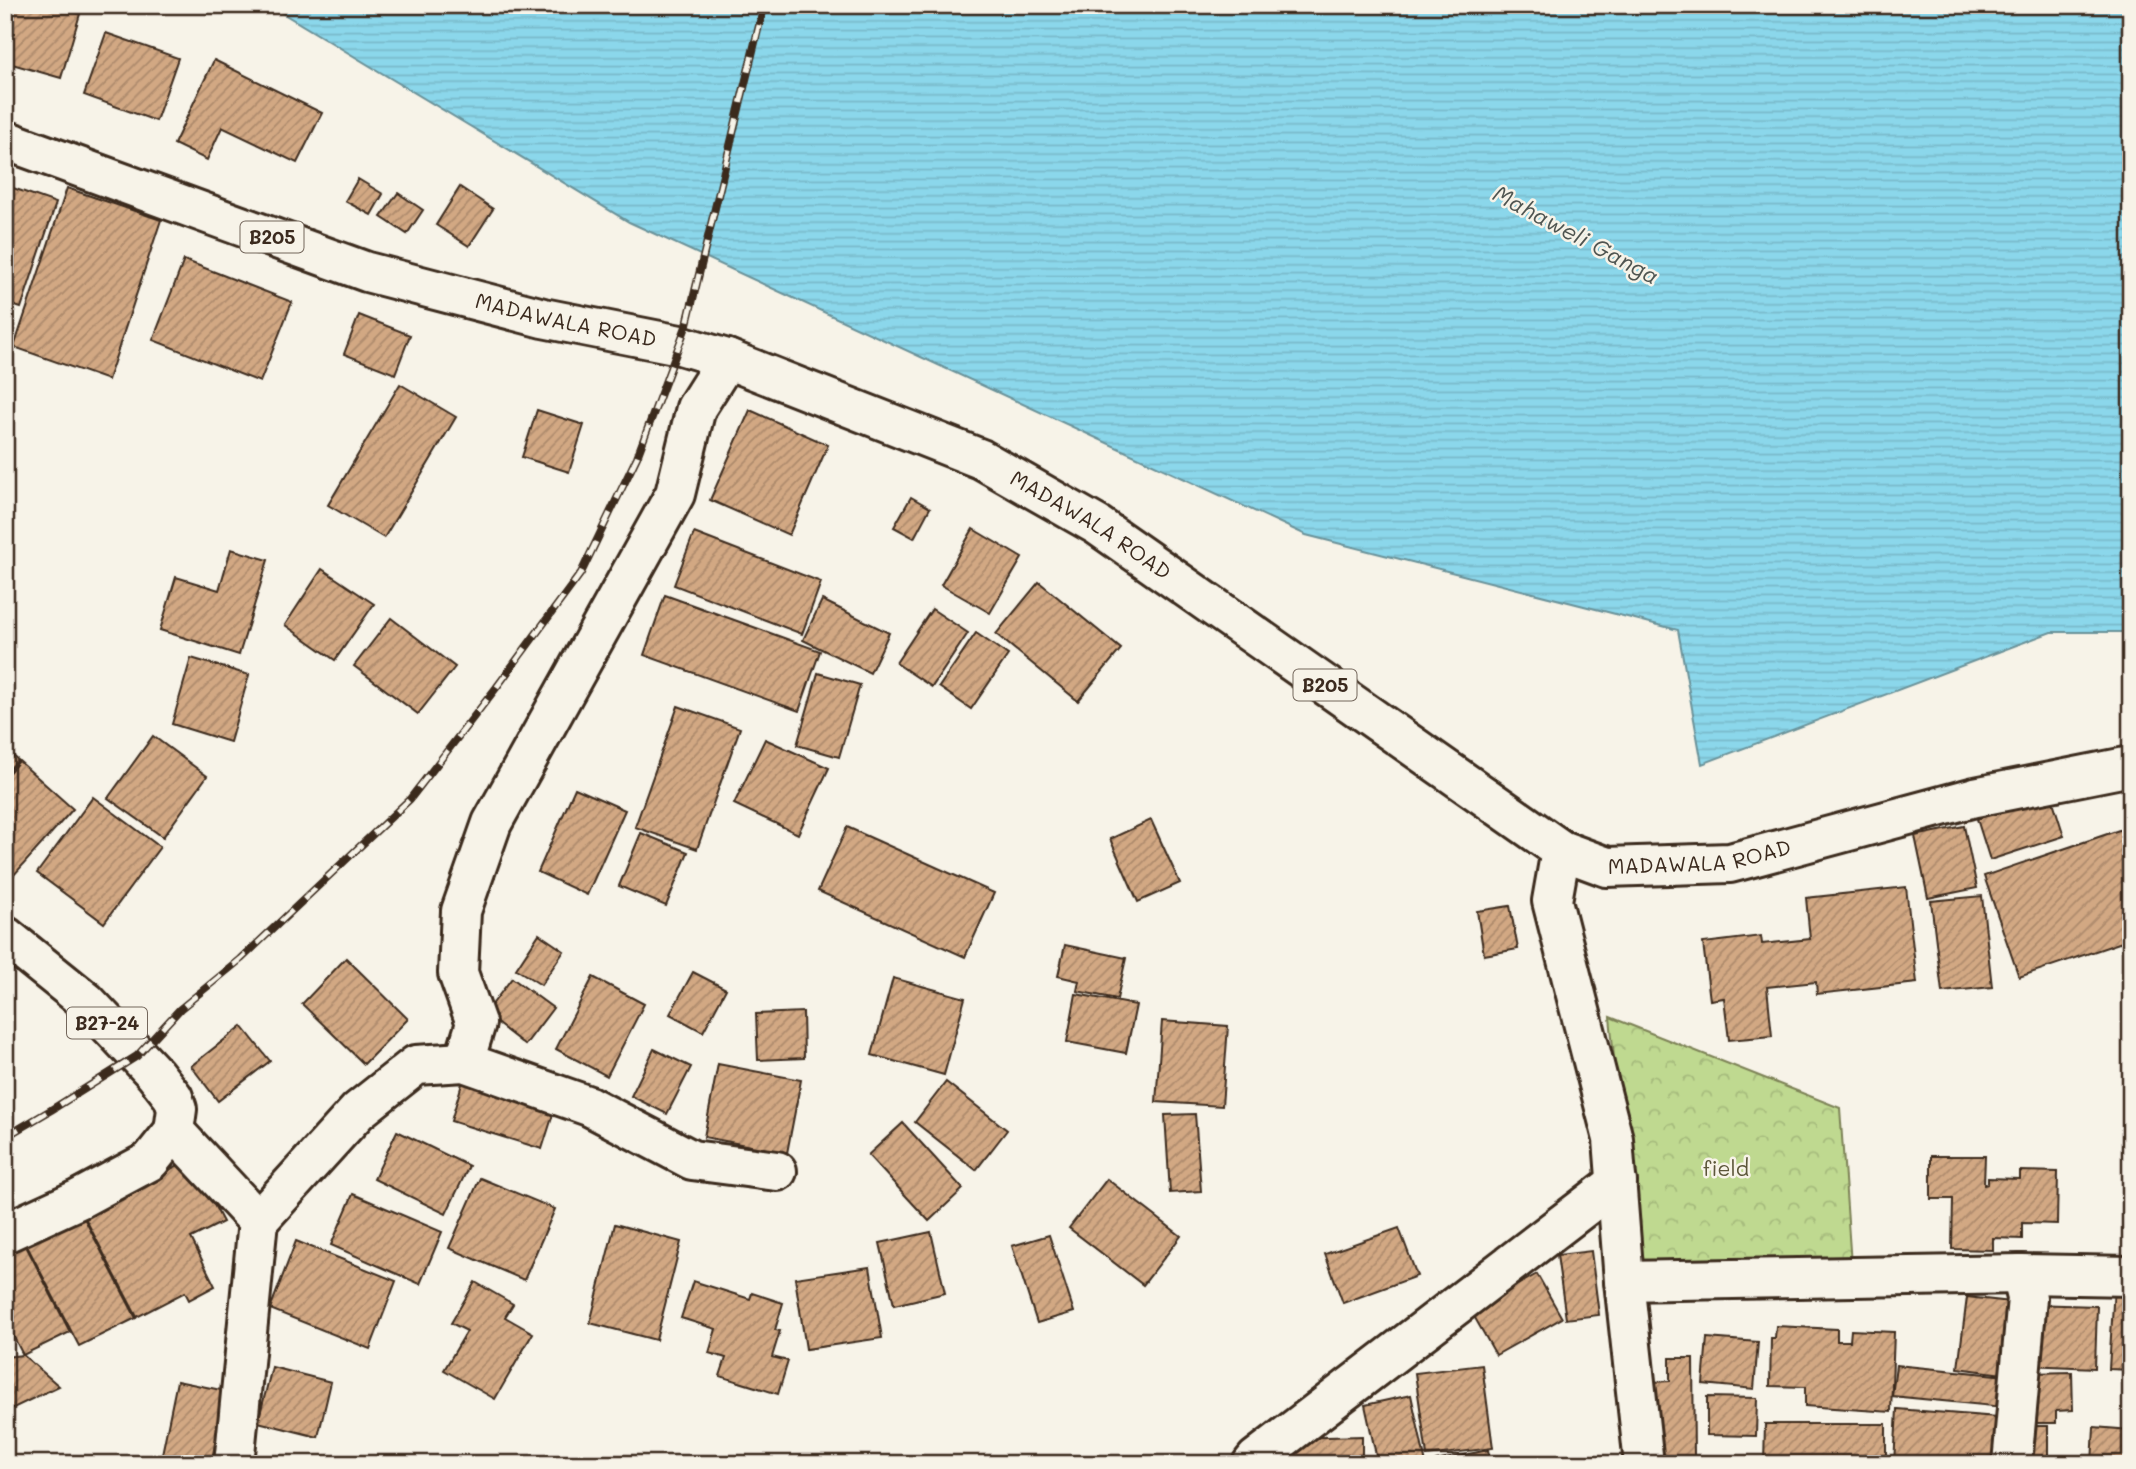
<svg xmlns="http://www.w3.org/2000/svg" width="2136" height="1469" viewBox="0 0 2136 1469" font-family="Mali,sans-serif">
  <defs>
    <pattern id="park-crowns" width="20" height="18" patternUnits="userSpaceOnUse" patternTransform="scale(1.75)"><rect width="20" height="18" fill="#bfd990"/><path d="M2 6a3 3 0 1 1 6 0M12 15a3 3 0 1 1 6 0" fill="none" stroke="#a5ba7c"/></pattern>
    <pattern id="water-rules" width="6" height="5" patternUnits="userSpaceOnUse" patternTransform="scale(1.75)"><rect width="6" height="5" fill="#8bd7eb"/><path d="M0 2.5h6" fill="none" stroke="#79b9c9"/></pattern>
    <pattern id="building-hatch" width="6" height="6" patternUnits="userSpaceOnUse" patternTransform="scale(1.75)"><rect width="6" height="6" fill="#d2a883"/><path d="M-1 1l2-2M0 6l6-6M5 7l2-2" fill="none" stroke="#ac896b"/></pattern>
  </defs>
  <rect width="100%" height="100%" fill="#f7f3e8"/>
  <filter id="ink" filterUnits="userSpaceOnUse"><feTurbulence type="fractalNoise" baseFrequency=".0143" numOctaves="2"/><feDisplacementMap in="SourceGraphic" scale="14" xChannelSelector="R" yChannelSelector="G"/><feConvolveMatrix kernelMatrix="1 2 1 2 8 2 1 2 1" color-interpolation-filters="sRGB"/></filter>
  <g filter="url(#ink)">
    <!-- park -->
    <polygon fill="url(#park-crowns)" stroke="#7d8257" stroke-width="2" points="1610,1017 1840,1108 1852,1279 1634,1260"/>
    <!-- water -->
    <polygon fill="url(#water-rules)" stroke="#6b9299" stroke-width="2" points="269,5 2131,5 2131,632 2051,632 1702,764 1678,630 1306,535 629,222"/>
    <!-- building -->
    <g fill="url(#building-hatch)" stroke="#3b2a1e" stroke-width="2">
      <polygon points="7,5 51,5 80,14 61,78 5,62"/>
      <polygon points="106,33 178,58 156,121 84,95"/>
      <polygon points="214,60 322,113 297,163 222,127 207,160 174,144"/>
      <polygon points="358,179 383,194 371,215 345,201"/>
      <polygon points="460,187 493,209 469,246 436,225"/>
      <polygon points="13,188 56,203 21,308 5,303 5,211"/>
      <polygon points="67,188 161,220 108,380 14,347"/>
      <polygon points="398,193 423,210 407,234 381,217"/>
      <polygon points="184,260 292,302 260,382 153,340"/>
      <polygon points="359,315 410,335 395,374 344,354"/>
      <polygon points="400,384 456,417 384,538 328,505"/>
      <polygon points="537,410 584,425 569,472 522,457"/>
      <polygon points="750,410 828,445 789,535 710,500"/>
      <polygon points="911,497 930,508 914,538 894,527"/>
      <polygon points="973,529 1022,558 990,613 941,585"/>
      <polygon points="694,533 821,582 802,634 674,585"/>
      <polygon points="231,549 268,560 239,655 160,630 176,577 219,590"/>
      <polygon points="322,569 374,604 335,660 285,625"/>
      <polygon points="1039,582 1121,649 1078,701 996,634"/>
      <polygon points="665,595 820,651 799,711 644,655"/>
      <polygon points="822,600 889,633 870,673 803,640"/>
      <polygon points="932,609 968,633 932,687 896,663"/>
      <polygon points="391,618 455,667 418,714 354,666"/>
      <polygon points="976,633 1008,655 971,709 939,687"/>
      <polygon points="191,658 249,675 230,742 172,724"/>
      <polygon points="818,673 860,685 839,757 797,745"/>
      <polygon points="678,706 740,728 697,849 635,827"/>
      <polygon points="153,736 207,776 163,837 108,798"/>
      <polygon points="765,739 829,768 798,834 734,804"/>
      <polygon points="5,749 18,760 5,774"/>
      <polygon points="19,761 73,809 5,885 5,777"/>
      <polygon points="575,788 625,810 587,895 538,872"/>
      <polygon points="2051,795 2064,836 1990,860 1977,819"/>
      <polygon points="93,797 160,847 104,923 37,873"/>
      <polygon points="1151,820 1180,883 1138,902 1110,839"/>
      <polygon points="1964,826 1977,888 1928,898 1915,836"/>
      <polygon points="2131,826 2131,939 2019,977 1984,876"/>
      <polygon points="847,827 994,893 965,957 818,891"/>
      <polygon points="641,833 688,852 666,906 619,886"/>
      <polygon points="1906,887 1917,983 1817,994 1816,982 1767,987 1772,1036 1729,1040 1724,998 1710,1000 1703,943 1761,936 1762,944 1810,939 1806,898"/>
      <polygon points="1982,896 1992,987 1942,992 1931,901"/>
      <polygon points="1510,906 1518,949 1484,955 1477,911"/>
      <polygon points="539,934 564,951 541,985 516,969"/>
      <polygon points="1065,945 1126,958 1117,999 1077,991 1079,981 1058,976"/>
      <polygon points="346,958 408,1019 364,1064 302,1004"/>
      <polygon points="693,972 726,989 703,1032 670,1014"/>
      <polygon points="593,977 644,1004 607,1076 556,1049"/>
      <polygon points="512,978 553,1008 525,1045 485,1014"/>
      <polygon points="893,978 965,998 944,1075 872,1055"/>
      <polygon points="1076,994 1136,1005 1126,1053 1067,1042"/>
      <polygon points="803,1012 804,1058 758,1060 756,1014"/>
      <polygon points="1162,1021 1228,1026 1222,1106 1156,1102"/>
      <polygon points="242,1026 270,1061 218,1101 191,1066"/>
      <polygon points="654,1049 691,1067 667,1114 631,1096"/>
      <polygon points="718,1064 801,1080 787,1153 704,1137"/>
      <polygon points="464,1077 556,1105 542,1149 451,1121"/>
      <polygon points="946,1082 1007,1130 976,1170 915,1122"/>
      <polygon points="1195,1114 1201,1191 1170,1193 1165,1115"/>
      <polygon points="903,1123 963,1189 929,1221 868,1155"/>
      <polygon points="397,1131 469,1166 446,1214 374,1179"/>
      <polygon points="1931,1156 1985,1156 1984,1185 1988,1184 1988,1178 2020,1179 2020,1171 2058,1172 2057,1224 2022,1223 2022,1239 1993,1238 1993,1250 1952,1249 1953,1199 1931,1199"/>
      <polygon points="190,1159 223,1222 191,1238 215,1286 189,1300 185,1292 137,1317 83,1214"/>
      <polygon points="480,1178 555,1209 524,1280 449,1248"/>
      <polygon points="1107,1179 1181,1236 1143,1285 1069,1228"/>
      <polygon points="353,1194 442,1232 420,1284 331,1245"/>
      <polygon points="82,1214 136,1318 79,1346 26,1244"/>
      <polygon points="615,1224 681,1242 656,1340 590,1323"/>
      <polygon points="1399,1228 1417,1276 1343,1303 1325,1254"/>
      <polygon points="931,1232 945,1293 894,1305 880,1243"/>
      <polygon points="1049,1235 1074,1312 1037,1323 1012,1246"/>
      <polygon points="296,1241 396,1281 370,1349 270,1309"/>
      <polygon points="25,1244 70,1332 23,1355 5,1320 5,1254"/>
      <polygon points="1591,1251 1599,1315 1566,1319 1557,1255"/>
      <polygon points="870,1267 882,1338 806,1349 795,1278"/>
      <polygon points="1537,1274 1562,1318 1496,1355 1471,1311"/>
      <polygon points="693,1281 750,1299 752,1293 783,1303 775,1330 780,1331 772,1357 788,1361 778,1394 720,1376 726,1358 709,1353 716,1329 681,1318"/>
      <polygon points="475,1282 513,1304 505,1317 533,1333 495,1399 444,1370 467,1331 451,1323"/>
      <polygon points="2114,1287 2131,1288 2131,1370 2109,1369"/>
      <polygon points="1967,1297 2019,1303 2010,1375 1958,1368"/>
      <polygon points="2030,1304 2097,1306 2095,1368 2028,1365"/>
      <polygon points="1776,1326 1837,1329 1837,1341 1850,1341 1851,1330 1894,1332 1891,1412 1805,1406 1805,1387 1770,1386 1771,1338 1775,1338"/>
      <polygon points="1707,1338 1758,1342 1754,1389 1703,1384"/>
      <polygon points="23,1355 59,1386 5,1412 5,1357"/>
      <polygon points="1670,1358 1693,1358 1694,1457 1653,1457 1652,1382 1670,1381"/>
      <polygon points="1482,1365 1493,1448 1427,1456 1415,1373"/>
      <polygon points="1896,1365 2006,1376 2003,1407 1892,1396"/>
      <polygon points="272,1367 331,1382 318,1437 258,1422"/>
      <polygon points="2072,1372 2073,1410 2056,1411 2056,1423 2032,1423 2031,1373"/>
      <polygon points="177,1381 226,1391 211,1464 160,1464"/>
      <polygon points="1411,1395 1426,1464 1378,1464 1365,1405"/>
      <polygon points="1707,1397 1757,1398 1756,1436 1707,1435"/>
      <polygon points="1897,1409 1997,1417 1993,1464 1894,1464"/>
      <polygon points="1765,1424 1886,1424 1886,1464 1764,1464"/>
      <polygon points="2018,1426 2048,1426 2048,1464 2017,1464"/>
      <polygon points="2094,1427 2131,1430 2131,1464 2092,1464"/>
      <polygon points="1362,1436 1362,1464 1293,1464 1292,1438"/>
      <polygon points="1488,1450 1491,1464 1437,1464 1436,1461"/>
    </g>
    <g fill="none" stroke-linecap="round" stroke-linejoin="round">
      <defs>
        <g id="minor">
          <polyline points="1561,850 1552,901 1613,1139 1624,1281 1644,1464"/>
          <polyline points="464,1062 476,1023 458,973 461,911 492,823 675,494 696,408 727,359"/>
          <polyline points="174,1131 258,1221 234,1464"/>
          <polyline points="258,1221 358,1111 416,1065 464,1062 589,1106 692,1160 777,1171"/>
          <polyline points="1624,1281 2021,1274 2131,1276"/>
          <polyline points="1252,1464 1256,1459 1617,1182"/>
          <polyline points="2012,1464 2027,1298 2021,1274"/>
        </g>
        <g id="major">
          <path id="s1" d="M5 140 367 272 543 318 680 345 727 359 981 459 1097 525 1561 850 1607 867 1730 863 1975 797 2131 766"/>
          <polyline points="5,936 87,1002 155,1074 173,1097 177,1109 174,1131 150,1161 79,1199 5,1233"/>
        </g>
      </defs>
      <!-- minor casing -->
      <use href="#minor" stroke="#3b2a1e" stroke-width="44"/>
      <!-- major casing -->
      <use href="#major" stroke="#3b2a1e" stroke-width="44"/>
      <!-- minor -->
      <use href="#minor" stroke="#f7f3e8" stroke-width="38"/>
      <!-- major -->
      <use href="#major" stroke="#f7f3e8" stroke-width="38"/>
      <defs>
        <polyline id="rail" points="5,1137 51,1110 137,1056 180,1009 241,959 410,799 496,688 581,573 637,457 687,324 764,5"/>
      </defs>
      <!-- rail casing -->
      <use href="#rail" stroke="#3b2a1e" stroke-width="8"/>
      <!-- rail -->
      <use href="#rail" stroke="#f7f3e8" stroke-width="5" stroke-dasharray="16" stroke-linecap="butt"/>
    </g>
  </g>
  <g text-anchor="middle" stroke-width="5" stroke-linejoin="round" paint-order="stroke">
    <!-- shield labels -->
    <g fill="#f7f3e8" stroke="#73665b" stroke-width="2">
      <rect x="240.5" y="221.5" width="63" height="31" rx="5"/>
      <rect x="1293.5" y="669.5" width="63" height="31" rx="5"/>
      <rect x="67" y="1007.5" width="80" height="31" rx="5"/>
    </g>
    <g font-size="19" font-weight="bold" fill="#3b2a1e">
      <text x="272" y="244">B205</text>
      <text x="1325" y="692">B205</text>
      <text x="107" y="1030">B27-24</text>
    </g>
    <!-- street labels -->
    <g font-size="21" fill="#3b2a1e" stroke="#f7f3e8">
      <text dy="7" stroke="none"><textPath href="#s1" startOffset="590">MADAWALA ROAD</textPath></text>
      <text dy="7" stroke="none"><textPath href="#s1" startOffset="1157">MADAWALA ROAD</textPath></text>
      <text dy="7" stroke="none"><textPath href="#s1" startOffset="1871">MADAWALA ROAD</textPath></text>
    </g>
    <!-- park labels -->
    <g font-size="21" fill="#5c563a" stroke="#f7f3e8">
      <text x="1726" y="1176">field</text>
    </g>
    <!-- water labels -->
    <g font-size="23" font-style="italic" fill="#4f5551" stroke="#f7f3e8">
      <text transform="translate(1576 235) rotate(28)" y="8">Mahaweli Ganga</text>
    </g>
  </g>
  <!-- margin -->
  <rect width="2136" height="1469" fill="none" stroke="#f7f3e8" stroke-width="28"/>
  <rect x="14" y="14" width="2108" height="1441" fill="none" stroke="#3b2a1e" stroke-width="2.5" filter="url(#ink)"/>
</svg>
